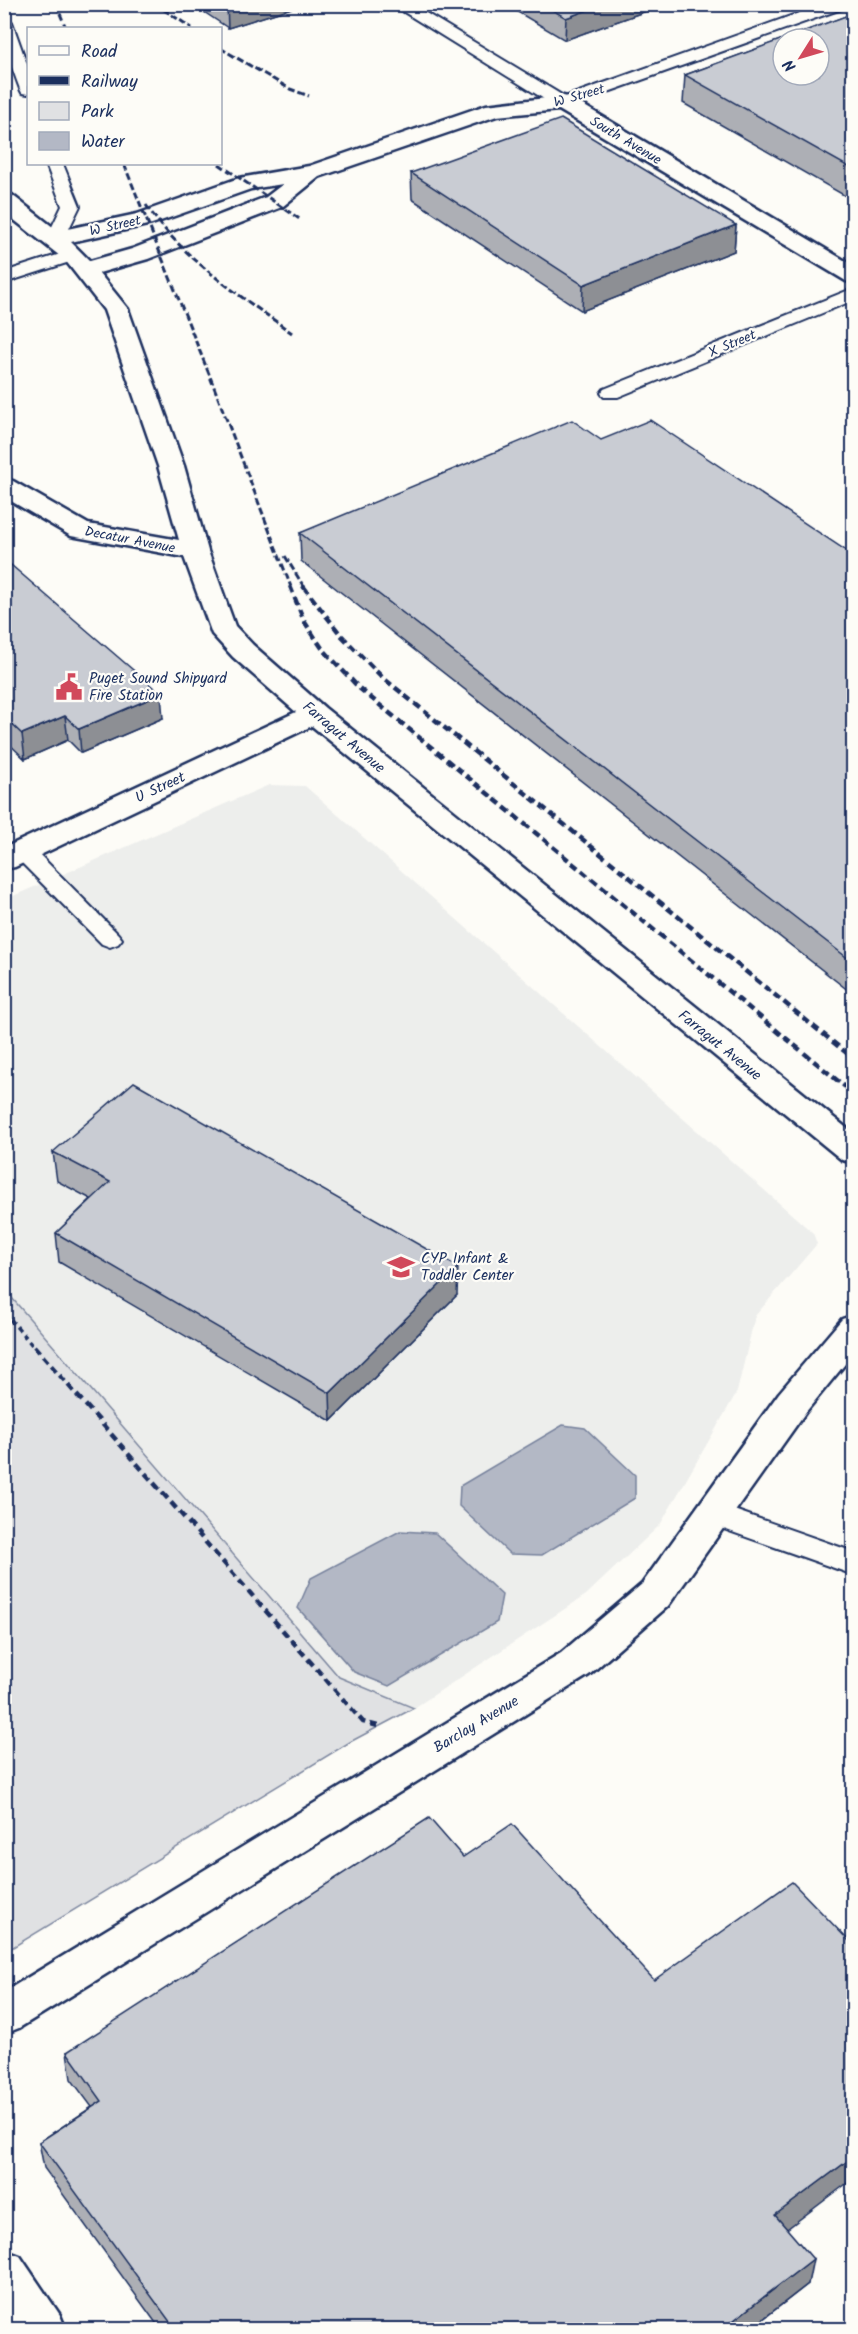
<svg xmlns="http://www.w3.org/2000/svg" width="858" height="2334" viewBox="0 0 858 2334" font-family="Kalam,sans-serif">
  <rect width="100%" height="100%" fill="#fdfcf7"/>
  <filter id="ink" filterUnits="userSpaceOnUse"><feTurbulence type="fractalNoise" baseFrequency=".0167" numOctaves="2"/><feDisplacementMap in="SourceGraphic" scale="12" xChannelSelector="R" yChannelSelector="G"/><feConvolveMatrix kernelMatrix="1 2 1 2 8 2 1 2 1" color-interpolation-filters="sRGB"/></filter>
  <g filter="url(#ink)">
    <!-- built -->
    <polygon fill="#edeeec" points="269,785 305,786 813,1233 817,1244 755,1316 737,1392 660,1525 586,1595 414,1708 339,1677 5,1290 4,900"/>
    <!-- green -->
    <polygon fill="#e0e1e3" stroke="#7e88a0" stroke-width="1.5" points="5,1290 339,1677 414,1708 350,1742 5,1952"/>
    <!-- water -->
    <g fill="#b3b8c5" stroke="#76819c" stroke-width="1.5">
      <polygon points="563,1425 585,1428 635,1475 635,1498 542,1555 510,1554 459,1506 460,1486"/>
      <polygon points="400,1531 435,1533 502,1595 497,1622 389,1686 354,1672 298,1608 311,1578"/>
    </g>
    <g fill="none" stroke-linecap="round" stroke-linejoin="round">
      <defs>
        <g id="lane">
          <polygon points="391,4 411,4 565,97 824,4 849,4 847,7 563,108 557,107"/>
          <polygon points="4,17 12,22 28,67 28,94 22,93 20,89 4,46"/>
          <polygon points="46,164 63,164 80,206 64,239 61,243 49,243 46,239 62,206"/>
          <polygon points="73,250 79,251 82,255 79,259 4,283 4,272"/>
          <polygon points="854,288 854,300 618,397 604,397 601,393 604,389"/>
          <polygon points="23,844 31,846 118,934 122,939 118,944 110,947 102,944 15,856 12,851 15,846"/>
          <polygon points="714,1503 854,1552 854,1575 704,1522 700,1514 704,1506"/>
        </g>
        <g id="street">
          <path d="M563 96 571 98 854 266V283L846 281 559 110 497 116 319 177 282 207 148 259 99 273 128 309 184 466 208 551 235 626 253 645 325 708 854 1134V1163L842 1160 312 726 15 867 4 869V848L296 712 233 657 212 634 184 557 71 536 4 497V478L13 481 88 524 179 540 158 466 104 310 65 260 4 212V193L12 195 58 231 137 214 239 178 309 166 486 105ZM283 184 266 197 132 249 90 261 71 242 152 224 251 189Z"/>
          <polygon points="854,1315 854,1353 805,1413 668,1606 589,1675 19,2028 4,2034 4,1992 561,1653 642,1584 779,1393 842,1319"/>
          <polygon points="4,2250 20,2256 60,2315 66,2330 17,2330 4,2310"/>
        </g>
      </defs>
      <!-- lane casing -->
      <use href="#lane" stroke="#1b2f5e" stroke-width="4"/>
      <!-- street casing -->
      <use href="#street" stroke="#1b2f5e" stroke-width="5"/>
      <!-- path-far1 -->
      <polyline stroke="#1b2f5e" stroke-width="4" stroke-dasharray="5 4.5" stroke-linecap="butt" points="4,1312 35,1348"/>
      <!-- path -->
      <polyline stroke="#1b2f5e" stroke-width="4.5" stroke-dasharray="8 5" stroke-linecap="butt" points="34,1346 363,1722 378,1726"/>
      <!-- lane -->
      <use href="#lane" fill="#fdfcf7" fill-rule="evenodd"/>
      <!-- street -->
      <use href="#street" fill="#fdfcf7" fill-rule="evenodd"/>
      <!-- rail-far1 -->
      <g stroke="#1b2f5e" stroke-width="3" stroke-dasharray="7 3" stroke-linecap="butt">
        <polyline points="56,4 66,28"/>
        <polyline points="155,4 192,28"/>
        <polyline points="220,48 290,89 309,96"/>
        <polyline points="124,164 209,374 291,587"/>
        <polyline points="219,164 301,220"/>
        <path d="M146 205C184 260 238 294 292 333"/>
        <polyline points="285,556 304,587"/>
      </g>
      <!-- rail -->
      <g stroke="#1b2f5e" stroke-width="4.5" stroke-dasharray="8 4.5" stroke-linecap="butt">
        <polyline points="290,586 304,621 322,648 359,688 854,1094"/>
        <polyline points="303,586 341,635 382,677 854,1059"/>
      </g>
    </g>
    <!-- wall -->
    <g fill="#adafb5" stroke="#1b2f5e" stroke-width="1.5">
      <polygon points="192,4 304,4 228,28"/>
      <polygon points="504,4 666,4 565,40"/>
      <polygon points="854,13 854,201 683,103 685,75"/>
      <polygon points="411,173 736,225 734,251 582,311 412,199"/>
      <polygon points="601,440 854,556 854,995 301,561 300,533"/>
      <polygon points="4,559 163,718 81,753 68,740 25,759 4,739"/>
      <polygon points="53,1152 457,1295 331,1421 59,1262 56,1233 91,1199 57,1181"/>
      <polygon points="67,2052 787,2229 808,2284 749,2330 161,2330 44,2168 39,2142 92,2107 71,2079"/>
    </g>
    <!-- shaded-wall -->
    <g fill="#8d8f94" stroke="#1b2f5e" stroke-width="1.5">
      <polygon points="227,4 304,4 228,28"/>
      <polygon points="604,4 666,4 565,40 566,18"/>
      <polygon points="736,225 734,251 582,311 583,285"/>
      <polygon points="161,694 163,718 81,753 79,729"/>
      <polygon points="65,716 68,740 25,759 22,734"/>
      <polygon points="458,1267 457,1295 331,1421 330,1393"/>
      <polygon points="854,2156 854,2178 771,2241 775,2215"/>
      <polygon points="813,2259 808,2284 749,2330 721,2330"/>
    </g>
    <!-- building -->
    <g fill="#c9ccd3" stroke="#1b2f5e" stroke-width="1.5" fill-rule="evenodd">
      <polygon points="542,4 604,4 566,18"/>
      <path d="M854 13V170L685 75ZM783 39H819V75H783Z"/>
      <polygon points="561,119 736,225 583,285 411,173"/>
      <polygon points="572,420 601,440 650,420 854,556 854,963 300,533"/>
      <polygon points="4,559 161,694 79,729 65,716 22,734 4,717"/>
      <polygon points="134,1082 458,1267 330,1393 56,1233 110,1182 53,1152"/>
      <polygon points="429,1818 463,1857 512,1824 654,1980 792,1882 853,1945 854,1945 854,2156 775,2215 813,2259 721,2330 176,2330 39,2142 102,2101 67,2052"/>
    </g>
  </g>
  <!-- icons -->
  <defs>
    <symbol id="civic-bare" viewBox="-9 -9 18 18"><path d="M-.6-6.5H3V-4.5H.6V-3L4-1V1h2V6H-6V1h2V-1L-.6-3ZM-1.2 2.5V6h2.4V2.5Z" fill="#d1495b" stroke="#fdfcf7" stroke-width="2.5" paint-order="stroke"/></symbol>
    <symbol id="school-bare" viewBox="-9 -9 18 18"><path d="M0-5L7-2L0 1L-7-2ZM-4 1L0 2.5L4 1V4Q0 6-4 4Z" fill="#d1495b" stroke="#fdfcf7" stroke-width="2.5" paint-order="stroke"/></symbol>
  </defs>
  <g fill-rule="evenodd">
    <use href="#civic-bare" x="50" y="668" width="38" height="38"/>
    <use href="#school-bare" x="382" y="1248" width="38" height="38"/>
  </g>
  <g text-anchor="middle" stroke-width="4.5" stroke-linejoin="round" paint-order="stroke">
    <!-- far-street labels -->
    <g font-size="14" fill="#1b2f5e" stroke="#fdfcf7">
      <text transform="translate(579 95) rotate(-16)" y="5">W Street</text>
      <text transform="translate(626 140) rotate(31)" y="5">South Avenue</text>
      <text transform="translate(115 225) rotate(-13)" y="5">W Street</text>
      <text transform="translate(732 343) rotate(-23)" y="5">X Street</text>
      <text transform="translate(130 539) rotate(11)" y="5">Decatur Avenue</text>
    </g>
    <!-- poi labels -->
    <g font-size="15" fill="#1b2f5e" stroke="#fdfcf7" text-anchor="start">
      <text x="89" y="683">Puget Sound Shipyard<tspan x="89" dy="17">Fire Station</tspan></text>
      <text x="421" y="1263">CYP Infant &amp;<tspan x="421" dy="17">Toddler Center</tspan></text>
    </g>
    <!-- street labels -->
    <g font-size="15" fill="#1b2f5e" stroke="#fdfcf7">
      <text transform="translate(344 737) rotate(40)" y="5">Farragut Avenue</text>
      <text transform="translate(160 787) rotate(-25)" y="5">U Street</text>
      <text transform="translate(720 1045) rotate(39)" y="5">Farragut Avenue</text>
      <text transform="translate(476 1724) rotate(-31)" y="5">Barclay Avenue</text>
    </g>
  </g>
  <!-- margin -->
  <rect width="858" height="2334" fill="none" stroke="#fdfcf7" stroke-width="24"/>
  <rect x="12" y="12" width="834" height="2310" fill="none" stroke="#1b2f5e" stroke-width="2" filter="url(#ink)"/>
  <!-- legend -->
  <rect x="27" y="27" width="195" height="138" fill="#fdfcf7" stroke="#a3aaba" stroke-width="1.5"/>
  <rect x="39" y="46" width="30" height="9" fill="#fdfcf7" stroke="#a3aaba" stroke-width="1.5"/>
  <text x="81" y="57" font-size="18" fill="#1b2f5e">Road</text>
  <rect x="39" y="76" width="30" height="9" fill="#1b2f5e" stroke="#a3aaba" stroke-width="1.5"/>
  <text x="81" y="87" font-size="18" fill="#1b2f5e">Railway</text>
  <rect x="39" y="102" width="30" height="18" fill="#e0e1e3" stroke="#a3aaba" stroke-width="1.5"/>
  <text x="81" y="117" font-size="18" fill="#1b2f5e">Park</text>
  <rect x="39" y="132" width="30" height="18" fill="#b3b8c5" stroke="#a3aaba" stroke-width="1.5"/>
  <text x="81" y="147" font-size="18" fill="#1b2f5e">Water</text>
  <!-- north arrow -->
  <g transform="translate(801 57) rotate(233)"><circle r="28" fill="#fdfcf7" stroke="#a3aaba" stroke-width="1.5"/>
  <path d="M0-4.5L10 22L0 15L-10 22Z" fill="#d1495b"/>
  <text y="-9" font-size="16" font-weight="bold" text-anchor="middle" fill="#1b2f5e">N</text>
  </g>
</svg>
